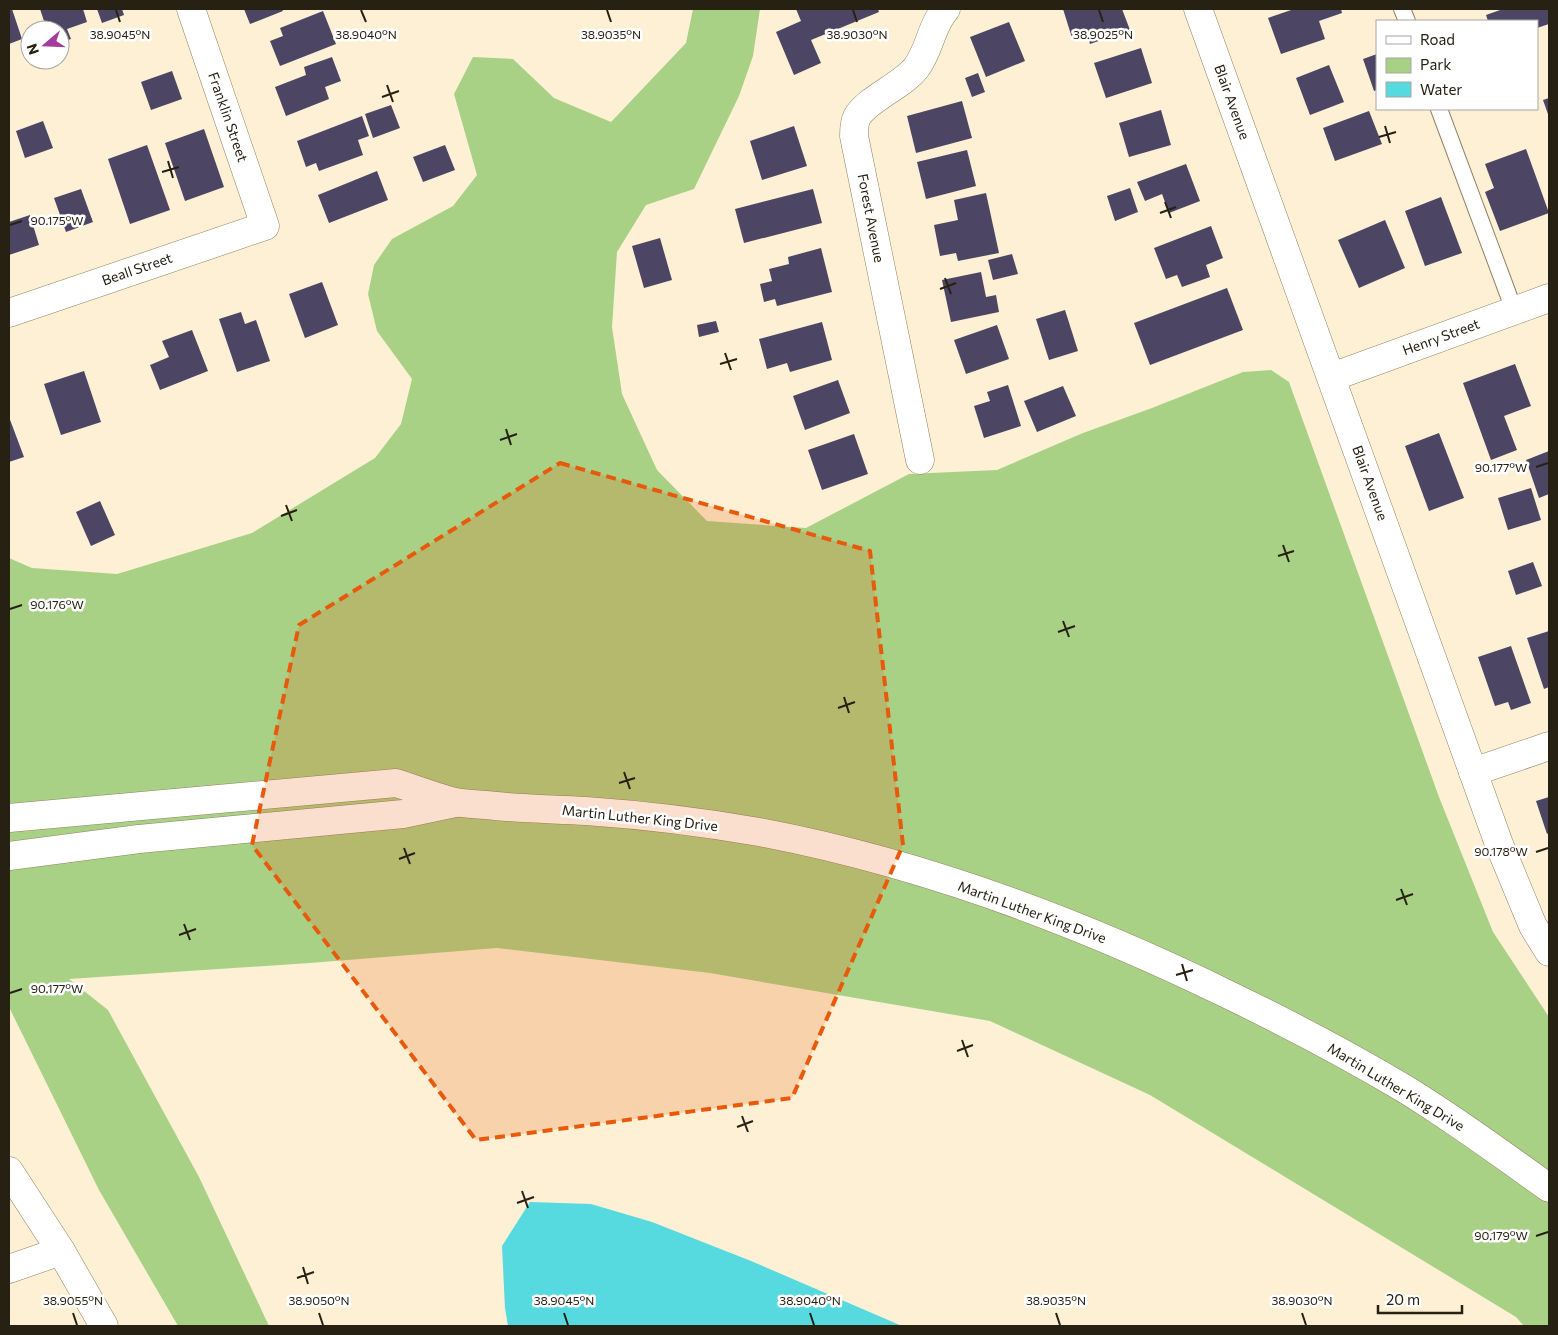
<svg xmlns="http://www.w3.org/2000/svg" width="1558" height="1335" viewBox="0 0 1558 1335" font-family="Commissioner,sans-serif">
  <rect width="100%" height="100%" fill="#fdf0d4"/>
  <!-- green -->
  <polygon fill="#a8d186" points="693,9 760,9 753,56 739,96 694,189 646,205 617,252 612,327 622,394 657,470 707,521 806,528 909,474 997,470 1083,433 1152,408 1243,372 1271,370 1289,382 1439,797 1493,932 1549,1017 1549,1326 1524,1326 1516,1317 1150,1095 990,1021 710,973 497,948 310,963 69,979 108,1010 199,1177 269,1326 178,1326 99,1190 9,1007 9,558 32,568 117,574 252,533 375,458 401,424 412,379 377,331 368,294 374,265 392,239 453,206 477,175 454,94 473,57 513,59 554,98 611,122 686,43"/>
  <!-- water -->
  <polygon fill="#56d9df" points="530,1202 591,1204 652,1222 751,1261 902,1326 508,1326 505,1308 502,1246"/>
  <!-- building -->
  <g fill="#4c4664">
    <polygon points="9,9 12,9 22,39 9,44"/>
    <polygon points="40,9 83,9 87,22 67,29 71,39 60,43 60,30 47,30"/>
    <polygon points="97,9 122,9 124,15 102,23"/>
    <polygon points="244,9 282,9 283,11 250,24"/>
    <polygon points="796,9 878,9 879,12 811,40 821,63 794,75 776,32 801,21"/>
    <polygon points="1063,9 1122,9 1130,30 1090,44 1088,37 1073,41"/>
    <polygon points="1294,9 1341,9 1342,13 1319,21 1325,39 1281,54 1268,18"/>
    <polygon points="1503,9 1549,9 1549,24 1537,28 1537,21 1488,21 1486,15"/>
    <polygon points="323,11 336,44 280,66 270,41 283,36 280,28"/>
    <polygon points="1009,22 1025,61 986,77 970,37"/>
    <polygon points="1141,48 1152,83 1106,98 1094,63"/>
    <polygon points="1377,54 1377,90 1374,91 1363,59"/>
    <polygon points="332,57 341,81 325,87 329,99 286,116 275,87 306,75 304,67"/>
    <polygon points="1329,65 1344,102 1310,115 1296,78"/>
    <polygon points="172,71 182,99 151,110 141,82"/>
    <polygon points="978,73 985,92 972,97 965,78"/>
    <polygon points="1549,98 1549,117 1543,100"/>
    <polygon points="962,101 972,138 916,153 907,116"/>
    <polygon points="391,105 400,128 373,138 365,114"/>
    <polygon points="1161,110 1171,145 1129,157 1119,123"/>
    <polygon points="1369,111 1382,144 1335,161 1323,128"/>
    <polygon points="362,116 369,136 358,140 363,155 319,171 316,163 306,167 297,141"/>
    <polygon points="43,121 53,148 25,158 16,131"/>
    <polygon points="794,126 807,166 762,180 750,141"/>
    <polygon points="204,129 224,187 185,201 165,143"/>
    <polygon points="147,145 170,210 130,224 108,159"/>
    <polygon points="445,145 455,170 423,182 413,157"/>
    <polygon points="1526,149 1549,213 1500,231 1485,192 1494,188 1485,164"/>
    <polygon points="967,150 976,186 926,199 917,162"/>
    <polygon points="1186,164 1200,201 1169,213 1162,194 1145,201 1137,182"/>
    <polygon points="377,171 388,200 329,223 318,195"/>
    <polygon points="1130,188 1138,212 1115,221 1107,196"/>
    <polygon points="81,189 93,222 66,232 54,198"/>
    <polygon points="813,189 822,223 744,243 735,209"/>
    <polygon points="986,193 999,253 958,261 956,253 940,256 934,225 958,220 954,200"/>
    <polygon points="1441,197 1462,253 1425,266 1405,211"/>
    <polygon points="30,215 39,245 9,255 9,222"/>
    <polygon points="1385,220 1405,268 1359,288 1338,240"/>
    <polygon points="1211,226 1223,258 1206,265 1210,277 1182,287 1177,275 1166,279 1154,248"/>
    <polygon points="660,238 672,280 644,288 632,246"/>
    <polygon points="821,248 832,292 777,306 775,299 764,302 760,284 772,281 769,269 789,264 788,257"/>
    <polygon points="1012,254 1018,274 993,280 988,260"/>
    <polygon points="981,272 986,297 996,295 999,312 951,322 942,280"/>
    <polygon points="322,282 338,325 305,338 289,294"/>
    <polygon points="1227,288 1243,330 1150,365 1134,323"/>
    <polygon points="1065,310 1078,351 1049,360 1036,319"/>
    <polygon points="241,312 245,324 256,320 270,361 237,372 219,319"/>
    <polygon points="716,321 719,332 699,337 697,325"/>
    <polygon points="822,322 832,360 790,372 787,363 767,369 759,339"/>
    <polygon points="997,325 1009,359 966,374 954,340"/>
    <polygon points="192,330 208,371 160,390 150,365 169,357 162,341"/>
    <polygon points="1515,364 1531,406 1504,416 1517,450 1491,460 1463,383"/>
    <polygon points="84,371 101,422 61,435 44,384"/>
    <polygon points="838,380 850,413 805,430 793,396"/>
    <polygon points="1008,385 1021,426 984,438 974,406 990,401 987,392"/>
    <polygon points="1063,386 1076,416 1037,432 1024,401"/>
    <polygon points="9,417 24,457 9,462"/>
    <polygon points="1439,433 1464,498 1429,511 1405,446"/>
    <polygon points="854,434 868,474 822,490 808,450"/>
    <polygon points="1549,451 1549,494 1539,498 1526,460"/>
    <polygon points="1531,488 1541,520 1508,530 1498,498"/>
    <polygon points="100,501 115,535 91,546 76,512"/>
    <polygon points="1533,562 1542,586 1516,595 1508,571"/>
    <polygon points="1549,631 1549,687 1544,689 1527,638"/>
    <polygon points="1511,646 1531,703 1511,710 1508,702 1495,706 1478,657"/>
    <polygon points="1549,797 1549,833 1547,834 1536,801"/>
  </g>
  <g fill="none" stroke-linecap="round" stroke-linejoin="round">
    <defs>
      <g id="lane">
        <polyline points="1402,9 1407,21"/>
        <polyline points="1439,109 1514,310"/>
      </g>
      <g id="street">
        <polyline points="1198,9 1499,844 1533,926 1549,952"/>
        <polyline points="9,313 265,226 191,9"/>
        <polyline points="1332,377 1549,298"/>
        <path d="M920 460 854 136C854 130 854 123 857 117 866 100 903 85 916 68 930 50 931 25 946 9"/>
        <polyline points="1473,772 1549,746"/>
        <polyline points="9,1269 61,1251"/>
      </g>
      <polyline id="secondary" points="9,1171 61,1251 104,1326"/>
      <g id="highway">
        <path d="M9 818 396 783C415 789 435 797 455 802 465 804 476 804 486 805 519 809 552 809 586 811 644 815 702 822 759 832 923 863 1080 922 1229 995 1289 1024 1348 1055 1405 1089 1455 1120 1502 1154 1549 1188"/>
        <polyline points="9,856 139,839 403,814 455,803"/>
      </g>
    </defs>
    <!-- lane casing -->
    <use href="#lane" stroke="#918262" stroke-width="18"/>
    <!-- street casing -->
    <use href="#street" stroke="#918262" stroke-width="29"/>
    <!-- secondary casing -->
    <use href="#secondary" stroke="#918262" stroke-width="29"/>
    <!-- highway casing -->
    <use href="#highway" stroke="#918262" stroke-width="29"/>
    <!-- lane -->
    <use href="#lane" stroke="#fff" stroke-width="16"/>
    <!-- street -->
    <use href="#street" stroke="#fff" stroke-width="28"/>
    <!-- secondary -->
    <use href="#secondary" stroke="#fff" stroke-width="28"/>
    <!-- highway -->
    <use href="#highway" stroke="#fff" stroke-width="28"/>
  </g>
  <!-- marked area -->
  <path fill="#e8590c" fill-opacity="0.2" stroke="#e8590c" stroke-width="4" stroke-dasharray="10 6" stroke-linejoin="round" d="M560 463 870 551 903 845 792 1098 476 1140 252 845 299 625Z"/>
  <!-- ticks -->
  <path fill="none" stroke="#272114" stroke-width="2" d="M116 10 120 22M361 10 366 22M607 10 611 22M853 10 857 22M1099 10 1103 22M387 85 393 102M382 97 399 91M1385 126 1390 143M1379 137 1396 132M168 161 173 178M162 172 179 167M1165 202 1171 218M1160 213 1176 207M10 225 22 221M945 278 951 294M940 289 956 283M725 353 731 370M720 364 737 359M506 429 511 445M500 440 517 434M1536 467 1548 463M286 505 292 521M281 516 297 510M1283 545 1289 562M1278 556 1294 551M10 609 22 605M1063 621 1069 637M1058 632 1075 626M844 697 849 713M838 708 855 702M624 772 630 789M619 783 635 778M404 848 410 864M1536 852 1548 848M399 859 415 853M1401 889 1407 905M1396 900 1413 894M184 924 190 940M179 935 196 929M1182 964 1187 981M1176 975 1193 970M10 993 22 989M962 1040 968 1057M957 1051 973 1045M742 1116 748 1132M737 1127 753 1121M522 1191 528 1208M517 1203 534 1197M1536 1236 1548 1232M303 1267 308 1284M297 1278 314 1272M73 1313 77 1325M319 1313 323 1325M564 1313 568 1325M810 1313 814 1325M1056 1313 1060 1325M1302 1313 1306 1325"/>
  <g text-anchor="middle" stroke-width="5" stroke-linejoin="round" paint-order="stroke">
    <!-- street labels -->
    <g font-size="14" fill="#272114" stroke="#fff">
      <text transform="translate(1232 102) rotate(70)" y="5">Blair Avenue</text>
      <text transform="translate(228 117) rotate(71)" y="5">Franklin Street</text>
      <text transform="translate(871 218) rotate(79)" y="5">Forest Avenue</text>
      <text transform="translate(137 269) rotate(-19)" y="5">Beall Street</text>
      <text transform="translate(1441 337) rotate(-20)" y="5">Henry Street</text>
      <text transform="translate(1370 483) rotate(70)" y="5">Blair Avenue</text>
      <text transform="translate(640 818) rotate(6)" y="5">Martin Luther King Drive</text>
      <text transform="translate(1032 912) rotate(20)" y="5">Martin Luther King Drive</text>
      <text transform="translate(1396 1087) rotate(31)" y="5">Martin Luther King Drive</text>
    </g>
  </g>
  <g font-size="12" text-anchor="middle" fill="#272114" stroke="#fff" stroke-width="5" stroke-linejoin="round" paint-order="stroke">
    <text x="120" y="39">38.9045°N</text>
    <text x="366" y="39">38.9040°N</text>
    <text x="611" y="39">38.9035°N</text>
    <text x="857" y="39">38.9030°N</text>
    <text x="1103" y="39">38.9025°N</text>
    <text x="57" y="225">90.175°W</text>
    <text x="1501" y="472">90.177°W</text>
    <text x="57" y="609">90.176°W</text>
    <text x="1501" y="856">90.178°W</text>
    <text x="57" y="993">90.177°W</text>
    <text x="1501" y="1240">90.179°W</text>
    <text x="73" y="1305">38.9055°N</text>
    <text x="319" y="1305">38.9050°N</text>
    <text x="564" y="1305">38.9045°N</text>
    <text x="810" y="1305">38.9040°N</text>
    <text x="1056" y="1305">38.9035°N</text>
    <text x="1302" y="1305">38.9030°N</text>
  </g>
  <!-- border -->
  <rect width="1558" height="1335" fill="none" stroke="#272114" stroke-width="20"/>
  <!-- legend -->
  <rect x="1376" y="20" width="162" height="90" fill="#ffffff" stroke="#a9a6a1"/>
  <rect x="1386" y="36" width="25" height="8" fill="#ffffff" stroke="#a9a6a1"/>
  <text x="1420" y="45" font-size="15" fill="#272114">Road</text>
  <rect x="1386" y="58" width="25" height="15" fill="#a8d186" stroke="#a9a6a1"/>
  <text x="1420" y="70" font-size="15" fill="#272114">Park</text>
  <rect x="1386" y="82" width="25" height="15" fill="#56d9df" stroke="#a9a6a1"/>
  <text x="1420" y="95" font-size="15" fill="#272114">Water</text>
  <!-- north arrow -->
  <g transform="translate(45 45) rotate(251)"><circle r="24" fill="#ffffff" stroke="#a9a6a1"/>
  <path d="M0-4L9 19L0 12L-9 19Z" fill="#a43b9e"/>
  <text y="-8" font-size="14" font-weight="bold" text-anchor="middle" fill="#272114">N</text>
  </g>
  <!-- scale -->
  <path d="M1378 1305v8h84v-8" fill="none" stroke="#272114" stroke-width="2.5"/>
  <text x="1386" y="1305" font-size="15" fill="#272114" stroke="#ffffff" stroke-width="4" paint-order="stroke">20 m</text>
</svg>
